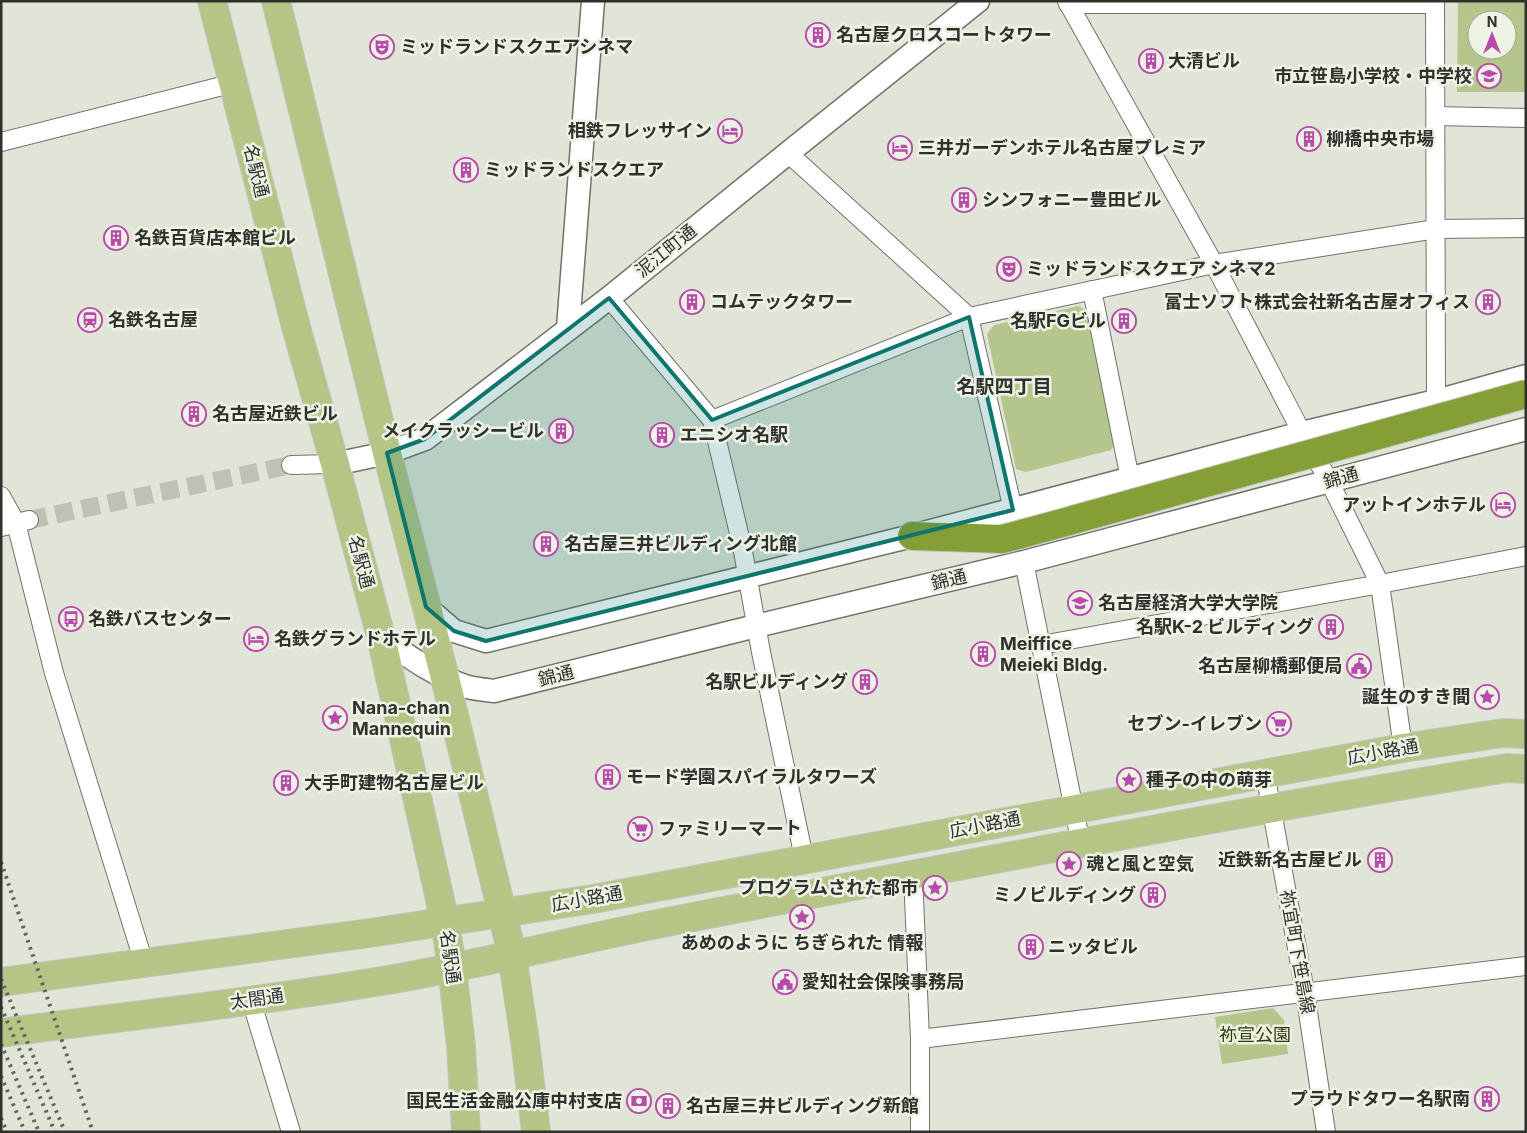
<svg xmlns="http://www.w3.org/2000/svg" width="1527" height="1133" viewBox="0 0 1527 1133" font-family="Inter,'Noto Sans JP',sans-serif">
  <rect width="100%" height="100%" fill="#e0e5d8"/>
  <!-- green -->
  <g fill="#b4c68c" fill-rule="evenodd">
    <path d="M1458 1H1526V92H1457ZM1477 20H1507V50H1477Z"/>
    <polygon points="1079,306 1087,311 1115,444 1111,450 1026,472 1016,469 987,334 994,325"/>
    <polygon points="1273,1008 1284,1020 1288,1054 1222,1064 1215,1017"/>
  </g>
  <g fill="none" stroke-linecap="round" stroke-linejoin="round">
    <!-- minor-tunnel -->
    <polyline stroke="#bdc1b6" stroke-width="18" stroke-dasharray="18 9" stroke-linecap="butt" points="29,520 291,465"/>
    <defs>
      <g id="minor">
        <polyline points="1067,1 1214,264 1302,433 1329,481 1380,584 1403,748"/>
        <polyline points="1435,1 1436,401"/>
        <polyline points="1068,4 1435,4"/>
        <polyline points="1436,116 1526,118"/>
        <polyline points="1,142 234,83"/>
        <polyline points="788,153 969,317 1013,510"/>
        <polyline points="1092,290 1130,479"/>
        <polyline points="609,298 712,420 742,546 761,652 804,858"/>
        <polyline points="712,420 969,317 1214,264 1436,229 1526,228"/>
        <polyline points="291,465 335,464"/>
        <polyline points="1,496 16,523 54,673 144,963"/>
        <polyline points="1,527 29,520"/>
        <polyline points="1024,562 1081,844"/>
        <polyline points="1041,645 1380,584 1526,556"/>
        <polyline points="1265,773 1305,992 1326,1132"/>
        <polyline points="913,874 920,1039 920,1132"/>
        <polyline points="251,1000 291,1132"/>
        <polyline points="920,1039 1526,966"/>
      </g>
      <g id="tertiary">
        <polyline points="568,328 593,1"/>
        <polyline points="335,464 387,453 425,439 609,298 788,153 978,1"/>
        <polyline points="426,607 454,631 486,641 912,536 1302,433 1436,401 1526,376"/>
        <path d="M381 637C408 656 436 677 468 687 476 689 486 690 494 691L756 626 1024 562 1526 429"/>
      </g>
      <g id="primary">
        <polyline points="212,1 296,327 335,464 381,637 426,837 445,922 452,968 461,1046 466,1132"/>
        <polyline points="276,1 387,453 445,678 502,912 512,955 525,1041 536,1132"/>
        <polyline points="1,982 370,933 593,899 1403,748 1503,733 1526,734"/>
        <path d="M1 1033C128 1016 256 1002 382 981 483 964 582 938 683 919 957 866 1231 813 1507 768L1526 769"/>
      </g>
      <polyline id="motorway" points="912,536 1003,539 1069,521"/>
    </defs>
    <!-- minor casing -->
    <use href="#minor" stroke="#717569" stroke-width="20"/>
    <!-- tertiary casing -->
    <use href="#tertiary" stroke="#717569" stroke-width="25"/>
    <!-- primary casing -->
    <use href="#primary" stroke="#c5c5c4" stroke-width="30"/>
    <!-- motorway casing -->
    <use href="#motorway" stroke="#c5c5c4" stroke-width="30"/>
    <!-- minor -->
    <use href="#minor" stroke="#fff" stroke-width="18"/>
    <!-- tertiary -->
    <use href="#tertiary" stroke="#fff" stroke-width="22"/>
    <!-- primary -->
    <use href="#primary" stroke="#b5c586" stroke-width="28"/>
    <!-- motorway -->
    <use href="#motorway" stroke="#849f36" stroke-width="28"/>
    <!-- rail -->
    <g stroke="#61645d" stroke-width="4" stroke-dasharray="2.5 5" stroke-linecap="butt">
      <polyline points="1,862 93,1132"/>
      <polyline points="1,979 65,1132"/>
      <polyline points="1,1007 55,1132"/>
      <polyline points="1,1044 39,1132"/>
      <polyline points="1,1076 25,1132"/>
      <polyline points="1,1118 7,1132"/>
    </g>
    <defs>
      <polyline id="motorway-bridge" points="1069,521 1526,394"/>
    </defs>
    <!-- motorway-bridge casing -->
    <use href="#motorway-bridge" stroke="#c5c5c4" stroke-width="30" stroke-linecap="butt"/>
    <!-- motorway-bridge -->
    <use href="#motorway-bridge" stroke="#849f36" stroke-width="28"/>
  </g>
  <!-- marked area -->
  <path fill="#0f766e" fill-opacity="0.2" stroke="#0f766e" stroke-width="4" stroke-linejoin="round" d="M609 298 712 420 969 317 1013 510 486 641 454 631 426 607 387 453 425 439Z"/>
  <!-- icons -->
  <defs>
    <symbol id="building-ring" viewBox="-11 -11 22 22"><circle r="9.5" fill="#edf2e5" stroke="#b74aaa" stroke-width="1.5"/><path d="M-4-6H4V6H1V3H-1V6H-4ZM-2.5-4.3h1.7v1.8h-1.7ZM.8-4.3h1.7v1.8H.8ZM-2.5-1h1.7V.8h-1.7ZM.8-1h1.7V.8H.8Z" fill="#b74aaa"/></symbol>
    <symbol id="theatre-ring" viewBox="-11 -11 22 22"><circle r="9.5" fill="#edf2e5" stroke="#b74aaa" stroke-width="1.5"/><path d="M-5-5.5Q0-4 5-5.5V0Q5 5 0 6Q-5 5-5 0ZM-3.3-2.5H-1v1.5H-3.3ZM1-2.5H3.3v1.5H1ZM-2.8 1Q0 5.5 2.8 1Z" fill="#b74aaa"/></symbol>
    <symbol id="school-ring" viewBox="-11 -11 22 22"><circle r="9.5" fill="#edf2e5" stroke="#b74aaa" stroke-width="1.5"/><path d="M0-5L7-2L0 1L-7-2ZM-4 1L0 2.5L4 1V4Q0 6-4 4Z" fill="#b74aaa"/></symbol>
    <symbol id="hotel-ring" viewBox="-11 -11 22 22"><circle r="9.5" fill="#edf2e5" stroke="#b74aaa" stroke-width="1.5"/><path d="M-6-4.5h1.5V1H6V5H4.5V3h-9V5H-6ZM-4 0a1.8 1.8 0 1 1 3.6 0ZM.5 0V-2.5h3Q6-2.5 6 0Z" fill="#b74aaa"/></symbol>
    <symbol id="station-ring" viewBox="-11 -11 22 22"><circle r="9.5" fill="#edf2e5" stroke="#b74aaa" stroke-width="1.5"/><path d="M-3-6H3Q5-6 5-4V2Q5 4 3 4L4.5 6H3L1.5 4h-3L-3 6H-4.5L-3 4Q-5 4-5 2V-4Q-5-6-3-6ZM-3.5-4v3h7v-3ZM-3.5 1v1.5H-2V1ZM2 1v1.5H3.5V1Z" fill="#b74aaa"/></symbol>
    <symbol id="university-ring" viewBox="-11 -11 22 22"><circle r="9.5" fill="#edf2e5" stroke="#b74aaa" stroke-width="1.5"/><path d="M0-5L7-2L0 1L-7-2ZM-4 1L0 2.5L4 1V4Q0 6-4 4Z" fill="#b74aaa"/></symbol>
    <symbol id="bus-ring" viewBox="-11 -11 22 22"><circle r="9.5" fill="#edf2e5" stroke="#b74aaa" stroke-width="1.5"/><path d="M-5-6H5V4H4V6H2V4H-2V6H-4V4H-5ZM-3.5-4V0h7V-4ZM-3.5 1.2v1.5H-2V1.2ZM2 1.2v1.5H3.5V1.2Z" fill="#b74aaa"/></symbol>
    <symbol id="civic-ring" viewBox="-11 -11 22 22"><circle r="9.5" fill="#edf2e5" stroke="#b74aaa" stroke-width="1.5"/><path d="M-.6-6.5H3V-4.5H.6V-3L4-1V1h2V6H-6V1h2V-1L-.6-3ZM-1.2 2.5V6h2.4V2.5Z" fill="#b74aaa"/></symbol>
    <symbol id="sight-ring" viewBox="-11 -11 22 22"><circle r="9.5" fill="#edf2e5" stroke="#b74aaa" stroke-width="1.5"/><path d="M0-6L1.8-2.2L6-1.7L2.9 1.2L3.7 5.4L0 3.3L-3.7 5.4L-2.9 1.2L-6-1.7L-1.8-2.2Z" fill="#b74aaa"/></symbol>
    <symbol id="supermarket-ring" viewBox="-11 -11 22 22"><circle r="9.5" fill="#edf2e5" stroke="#b74aaa" stroke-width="1.5"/><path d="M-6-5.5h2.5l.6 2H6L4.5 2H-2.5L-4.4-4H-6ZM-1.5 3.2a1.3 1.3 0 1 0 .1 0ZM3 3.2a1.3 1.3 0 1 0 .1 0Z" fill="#b74aaa"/></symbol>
    <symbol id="bank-ring" viewBox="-11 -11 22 22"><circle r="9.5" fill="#edf2e5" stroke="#b74aaa" stroke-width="1.5"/><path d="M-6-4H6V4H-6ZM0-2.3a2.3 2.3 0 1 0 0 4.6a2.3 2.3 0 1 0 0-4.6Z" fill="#b74aaa"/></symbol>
  </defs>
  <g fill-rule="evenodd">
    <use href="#building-ring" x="804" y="21" width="28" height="28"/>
    <use href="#theatre-ring" x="368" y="33" width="28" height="28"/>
    <use href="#building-ring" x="1137" y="47" width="28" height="28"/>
    <use href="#school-ring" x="1475" y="62" width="28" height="28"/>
    <use href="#hotel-ring" x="716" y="117" width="28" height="28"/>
    <use href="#building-ring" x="1295" y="125" width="28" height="28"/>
    <use href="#hotel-ring" x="886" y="134" width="28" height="28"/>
    <use href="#building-ring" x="452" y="156" width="28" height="28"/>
    <use href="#building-ring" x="950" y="186" width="28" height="28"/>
    <use href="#building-ring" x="102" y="224" width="28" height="28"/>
    <use href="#theatre-ring" x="995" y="255" width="28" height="28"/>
    <use href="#building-ring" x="678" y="288" width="28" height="28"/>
    <use href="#building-ring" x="1474" y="288" width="28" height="28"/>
    <use href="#station-ring" x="76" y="306" width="28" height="28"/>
    <use href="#building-ring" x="1110" y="307" width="28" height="28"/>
    <use href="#building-ring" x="180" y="400" width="28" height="28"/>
    <use href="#building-ring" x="547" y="417" width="28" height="28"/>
    <use href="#building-ring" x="648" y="421" width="28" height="28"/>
    <use href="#hotel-ring" x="1489" y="491" width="28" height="28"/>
    <use href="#building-ring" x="532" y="530" width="28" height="28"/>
    <use href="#university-ring" x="1066" y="589" width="28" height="28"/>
    <use href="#bus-ring" x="57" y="605" width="28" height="28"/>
    <use href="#building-ring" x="1317" y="613" width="28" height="28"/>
    <use href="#hotel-ring" x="242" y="625" width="28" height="28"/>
    <use href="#building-ring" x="969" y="640" width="28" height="28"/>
    <use href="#civic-ring" x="1345" y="652" width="28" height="28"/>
    <use href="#building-ring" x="851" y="668" width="28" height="28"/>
    <use href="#sight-ring" x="1473" y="683" width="28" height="28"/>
    <use href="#sight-ring" x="321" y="704" width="28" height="28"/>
    <use href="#supermarket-ring" x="1265" y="710" width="28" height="28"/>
    <use href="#building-ring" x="594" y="763" width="28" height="28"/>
    <use href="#sight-ring" x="1115" y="766" width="28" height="28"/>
    <use href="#building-ring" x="272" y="769" width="28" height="28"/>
    <use href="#supermarket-ring" x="626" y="815" width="28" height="28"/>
    <use href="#building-ring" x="1366" y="846" width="28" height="28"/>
    <use href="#sight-ring" x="1055" y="850" width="28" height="28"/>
    <use href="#sight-ring" x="921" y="874" width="28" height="28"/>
    <use href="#building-ring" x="1139" y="881" width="28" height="28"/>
    <use href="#sight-ring" x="788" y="903" width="28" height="28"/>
    <use href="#building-ring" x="1017" y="933" width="28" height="28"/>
    <use href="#civic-ring" x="771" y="968" width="28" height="28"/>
    <use href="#building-ring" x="1473" y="1085" width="28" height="28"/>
    <use href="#bank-ring" x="625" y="1087" width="28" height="28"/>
    <use href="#building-ring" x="654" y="1092" width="28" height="28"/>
  </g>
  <g text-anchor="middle" stroke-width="5" stroke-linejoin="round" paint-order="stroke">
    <!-- poi labels -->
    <g font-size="18" font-weight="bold" fill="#2f312c" stroke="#edf2e5" text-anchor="start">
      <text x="836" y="41">名古屋クロスコートタワー</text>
      <text x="400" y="53">ミッドランドスクエアシネマ</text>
      <text x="1168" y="67">大清ビル</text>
      <text x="1472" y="82" text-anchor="end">市立笹島小学校・中学校</text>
      <text x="712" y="137" text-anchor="end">相鉄フレッサイン</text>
      <text x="1326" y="145">柳橋中央市場</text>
      <text x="918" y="154">三井ガーデンホテル名古屋プレミア</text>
      <text x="484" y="176">ミッドランドスクエア</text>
      <text x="982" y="206">シンフォニー豊田ビル</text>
      <text x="134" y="244">名鉄百貨店本館ビル</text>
      <text x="1026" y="275">ミッドランドスクエア シネマ2</text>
      <text x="710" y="308">コムテックタワー</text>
      <text x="1470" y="308" text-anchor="end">富士ソフト株式会社新名古屋オフィス</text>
      <text x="108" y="326">名鉄名古屋</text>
      <text x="1106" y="327" text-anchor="end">名駅FGビル</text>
      <text x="212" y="420">名古屋近鉄ビル</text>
      <text x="544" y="437" text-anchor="end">メイクラッシービル</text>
      <text x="680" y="441">エニシオ名駅</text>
      <text x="1486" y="511" text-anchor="end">アットインホテル</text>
      <text x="564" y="550">名古屋三井ビルディング北館</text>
      <text x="1098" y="609">名古屋経済大学大学院</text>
      <text x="88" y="625">名鉄バスセンター</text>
      <text x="1314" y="633" text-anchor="end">名駅K-2 ビルディング</text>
      <text x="274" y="645">名鉄グランドホテル</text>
      <text x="1000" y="650">Meiffice<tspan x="1000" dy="21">Meieki Bldg.</tspan></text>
      <text x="1342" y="672" text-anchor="end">名古屋柳橋郵便局</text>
      <text x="848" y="688" text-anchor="end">名駅ビルディング</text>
      <text x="1470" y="703" text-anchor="end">誕生のすき間</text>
      <text x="352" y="714">Nana-chan<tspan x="352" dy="21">Mannequin</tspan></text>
      <text x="1262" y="730" text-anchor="end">セブン-イレブン</text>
      <text x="626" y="783">モード学園スパイラルタワーズ</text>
      <text x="1146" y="786">種子の中の萌芽</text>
      <text x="304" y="789">大手町建物名古屋ビル</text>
      <text x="658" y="835">ファミリーマート</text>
      <text x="1362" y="866" text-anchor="end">近鉄新名古屋ビル</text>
      <text x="1086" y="870">魂と風と空気</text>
      <text x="918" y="894" text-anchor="end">プログラムされた都市</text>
      <text x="1136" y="901" text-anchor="end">ミノビルディング</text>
      <text x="802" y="949" text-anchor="middle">あめのように ちぎられた 情報</text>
      <text x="1048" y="953">ニッタビル</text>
      <text x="802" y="988">愛知社会保険事務局</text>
      <text x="1470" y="1105" text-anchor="end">プラウドタワー名駅南</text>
      <text x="622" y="1107" text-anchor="end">国民生活金融公庫中村支店</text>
      <text x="686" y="1112">名古屋三井ビルディング新館</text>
    </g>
    <!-- street labels -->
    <g font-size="18" fill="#2f312c" stroke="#edf2e5">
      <text transform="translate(256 171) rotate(76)" y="6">名駅通</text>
      <text transform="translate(666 251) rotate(-39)" y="6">泥江町通</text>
      <text transform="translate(1341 478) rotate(-15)" y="6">錦通</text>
      <text transform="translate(361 562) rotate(75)" y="6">名駅通</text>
      <text transform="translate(949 580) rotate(-13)" y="6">錦通</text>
      <text transform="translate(556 676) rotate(-14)" y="6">錦通</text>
      <text transform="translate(1383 752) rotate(-10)" y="6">広小路通</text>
      <text transform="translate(985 825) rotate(-11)" y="6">広小路通</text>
      <text transform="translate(587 899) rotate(-10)" y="6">広小路通</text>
      <text transform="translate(1297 952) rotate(80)" y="6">祢宜町下笹島線</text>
      <text transform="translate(450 957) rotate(82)" y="6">名駅通</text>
      <text transform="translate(257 999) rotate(-8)" y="6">太閤通</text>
    </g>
    <!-- park labels -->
    <g font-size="18" fill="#2c3900" stroke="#edf2e5">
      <text x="1255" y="1041">祢宣公園</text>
    </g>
    <!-- neighbourhood labels -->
    <g font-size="19" font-weight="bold" fill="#2f312c" stroke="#edf2e5">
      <text x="1004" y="393">名駅四丁目</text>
    </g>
  </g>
  <!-- border -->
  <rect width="1527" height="1133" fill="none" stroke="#2f312c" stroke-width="5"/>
  <!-- north arrow -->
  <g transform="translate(1492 35)"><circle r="24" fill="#edf2e5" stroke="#a1a59b"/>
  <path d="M0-4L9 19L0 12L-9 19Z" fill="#b74aaa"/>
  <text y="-8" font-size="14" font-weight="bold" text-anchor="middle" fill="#2f312c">N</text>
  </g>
</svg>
